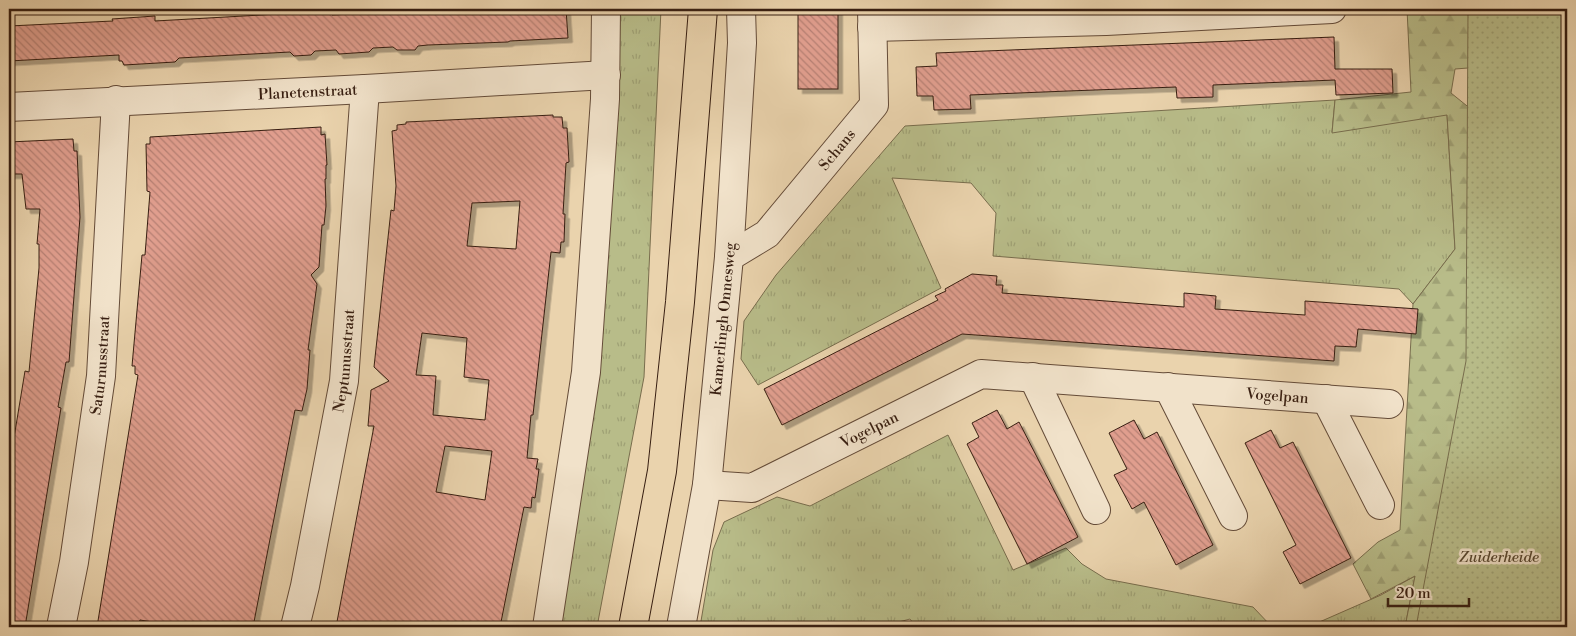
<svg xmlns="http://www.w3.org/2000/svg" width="1576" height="636" viewBox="0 0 1576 636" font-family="'Libre Bodoni',serif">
  <defs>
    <pattern id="grass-tufts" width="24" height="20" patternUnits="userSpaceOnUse" patternTransform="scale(1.25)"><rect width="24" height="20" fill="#b8bc89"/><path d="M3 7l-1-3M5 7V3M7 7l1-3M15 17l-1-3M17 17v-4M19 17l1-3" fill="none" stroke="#9fa175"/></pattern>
    <pattern id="forest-firs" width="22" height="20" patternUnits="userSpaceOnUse" patternTransform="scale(1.25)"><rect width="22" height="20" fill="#b8bc89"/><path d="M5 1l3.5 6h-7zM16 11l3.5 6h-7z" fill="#9fa175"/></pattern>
    <pattern id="park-dots" width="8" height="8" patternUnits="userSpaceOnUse" patternTransform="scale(1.25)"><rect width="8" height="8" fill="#b8bc89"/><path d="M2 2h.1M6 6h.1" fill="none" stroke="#9fa175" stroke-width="1.8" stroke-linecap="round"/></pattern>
    <pattern id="building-back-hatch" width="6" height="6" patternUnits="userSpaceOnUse" patternTransform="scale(1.25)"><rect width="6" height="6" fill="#e09e8e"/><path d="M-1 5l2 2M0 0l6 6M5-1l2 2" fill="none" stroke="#b68073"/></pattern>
    <filter id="shadow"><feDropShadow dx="4.5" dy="4.5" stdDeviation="0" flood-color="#0004"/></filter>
  </defs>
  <rect width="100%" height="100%" fill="#ead3ad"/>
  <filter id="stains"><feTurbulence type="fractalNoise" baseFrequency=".004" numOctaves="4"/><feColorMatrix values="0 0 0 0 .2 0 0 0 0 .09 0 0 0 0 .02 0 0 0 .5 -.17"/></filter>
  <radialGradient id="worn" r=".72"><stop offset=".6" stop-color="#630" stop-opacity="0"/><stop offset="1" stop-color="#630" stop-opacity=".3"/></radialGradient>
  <!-- grass -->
  <g fill="url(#grass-tufts)" stroke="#786d4d">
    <polygon points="617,9 661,9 644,377 597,627 559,627"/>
    <polygon points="898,9 1102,9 898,19"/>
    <polygon points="1335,100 1332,132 1447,114 1455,249 1413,304 1399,289 993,256 996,213 971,183 892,178 941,288 758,385 741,359 744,321 776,275 905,126"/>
    <polygon points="948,435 1013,570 1066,548 1082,564 1106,579 1253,607 1272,627 916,627 910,619 880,627 700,627 713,550 724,522 777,497 810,506"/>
    <polygon points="1415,576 1405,627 1308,627 1381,595"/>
  </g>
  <!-- forest -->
  <polygon fill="url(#forest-firs)" stroke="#786d4d" points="1407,9 1547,9 1494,66 1455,69 1451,93 1498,131 1567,627 1405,627 1415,576 1371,599 1353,564 1378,542 1400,530 1413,304 1455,249 1447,115 1332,133 1335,100 1411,92"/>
  <!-- park -->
  <polygon fill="url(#park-dots)" stroke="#786d4d" points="1468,9 1567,9 1567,627 1416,627 1466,361"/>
  <!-- building -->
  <g fill="url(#building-back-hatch)" stroke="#371e11" fill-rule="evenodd" filter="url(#shadow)">
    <polygon points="390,9 566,9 568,38 510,41 508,42 428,45 418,46 415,50 397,50 393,47 373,48 369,52 339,54 336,50 315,51 311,55 294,56 290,52 179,58 175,62 124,65 122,61 119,61 119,55 9,61 9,26 113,21 112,19 155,16 155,21 332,11 332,15 372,13 372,10"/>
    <rect x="798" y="9" width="40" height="80"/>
    <polygon points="1334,37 1335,69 1392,69 1393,93 1336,95 1335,80 1213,85 1213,97 1177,98 1176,87 1068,91 970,95 971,109 934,110 933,96 917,96 916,67 937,66 936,53"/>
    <path d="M553 115V117H562L563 128H567L569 162 566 163 563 214H565L564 242H561L560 253 551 252 533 415H531L527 458 538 459 536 469H539L535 498 532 497 531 508 524 507 500 627H336L374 426H368L371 390 389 381 374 367 391 210 394 211 396 186 392 131 397 130V125L406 124V122ZM520 201 516 249 467 246 472 203ZM422 333 467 338 464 377 489 380 485 420 433 415 436 376 416 375ZM445 446 492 451 485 500 436 492Z"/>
    <polygon points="321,127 321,135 325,134 327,165 326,165 326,179 325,179 326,206 324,225 322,225 319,267 311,275 317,284 308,350 310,350 307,389 302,411 295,410 253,627 183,627 140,620 139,623 133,623 132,627 97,627 138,375 135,374 135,366 132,366 142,255 145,255 150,192 147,191 146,144 150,144 150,137"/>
    <polygon points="73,139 74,151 77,151 80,217 69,362 66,362 58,407 61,408 25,627 9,627 9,468 25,371 29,372 39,268 39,244 37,244 40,209 26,209 22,174 9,174 9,142"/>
    <polygon points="972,274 997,276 996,285 1003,285 1002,293 1184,307 1184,293 1216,296 1215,309 1305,315 1305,301 1418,309 1416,334 1358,329 1356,347 1335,346 1334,361 962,334 782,425 764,389 938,300 935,296 946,291 945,289"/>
    <polygon points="997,410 1007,429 1019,422 1078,537 1027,564 967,444 979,437 972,423"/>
    <polygon points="1134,420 1144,439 1157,432 1213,545 1176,565 1144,502 1132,509 1114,475 1127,469 1109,433"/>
    <polygon points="1271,430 1280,448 1293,442 1351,558 1300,584 1283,552 1296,545 1245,443"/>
  </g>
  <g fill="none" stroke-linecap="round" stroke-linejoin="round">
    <defs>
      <g id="minor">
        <polyline points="872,27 1106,21 1332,9"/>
        <path id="s1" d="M9 107 365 89 606 75"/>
        <path id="s2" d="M729 257 767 234 874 105 872 9"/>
        <polyline points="1033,377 1096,510"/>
        <polyline points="1168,387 1233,516"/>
        <polyline points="1326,399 1380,505"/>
        <path id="s3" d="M707 485 752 488 981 374 1389 404"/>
        <path id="s4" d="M61 627 74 562 101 376 116 100"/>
        <path id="s5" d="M295 627 305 586 344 381 365 89"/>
        <polyline points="547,627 586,372 605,99 606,9"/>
        <path id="s6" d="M681 627 707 485 729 257 742 43 741 9"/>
      </g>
      <polyline id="major" points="633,627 662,471 680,302 703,9"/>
    </defs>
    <!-- minor casing -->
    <use href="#minor" stroke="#644b38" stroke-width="30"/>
    <!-- major casing -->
    <use href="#major" stroke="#371e11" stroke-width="30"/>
    <!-- minor -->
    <use href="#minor" stroke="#f1e2ca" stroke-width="28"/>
    <!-- major -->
    <use href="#major" stroke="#ead3ad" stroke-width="28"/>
  </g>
  <g text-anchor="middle" stroke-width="5" stroke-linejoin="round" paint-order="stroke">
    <!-- street labels -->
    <g font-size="15" fill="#371e11" stroke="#f1e2ca">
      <text dy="5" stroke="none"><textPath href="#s1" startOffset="299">Planetenstraat</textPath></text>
      <text dy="5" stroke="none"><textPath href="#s2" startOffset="154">Schans</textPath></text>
      <text dy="5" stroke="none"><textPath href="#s6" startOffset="311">Kamerlingh Onnesweg</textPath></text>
      <text dy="5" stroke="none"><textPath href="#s5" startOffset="271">Neptunusstraat</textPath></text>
      <text dy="5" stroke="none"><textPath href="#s4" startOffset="265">Saturnusstraat</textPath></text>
      <text dy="5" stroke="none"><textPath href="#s3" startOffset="598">Vogelpan</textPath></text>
      <text dy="5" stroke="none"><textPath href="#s3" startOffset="176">Vogelpan</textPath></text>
    </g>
    <!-- park labels -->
    <g font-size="15" font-style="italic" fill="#57462f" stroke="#f1e2ca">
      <text x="1499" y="562">Zuiderheide</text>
    </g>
  </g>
  <!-- margin -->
  <rect width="1576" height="636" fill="none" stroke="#ead3ad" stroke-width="30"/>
  <rect x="10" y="10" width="1556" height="616" fill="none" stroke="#371e11" stroke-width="2.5"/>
  <rect x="15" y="15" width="1546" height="606" fill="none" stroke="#371e11"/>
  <!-- scale -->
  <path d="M1388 598v8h81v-8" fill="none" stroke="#371e11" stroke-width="2.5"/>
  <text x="1396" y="598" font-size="15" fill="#371e11" stroke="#f1e2ca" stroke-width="4" paint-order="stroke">20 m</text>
  <rect width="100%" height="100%" filter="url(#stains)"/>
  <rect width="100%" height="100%" fill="url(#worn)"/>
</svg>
